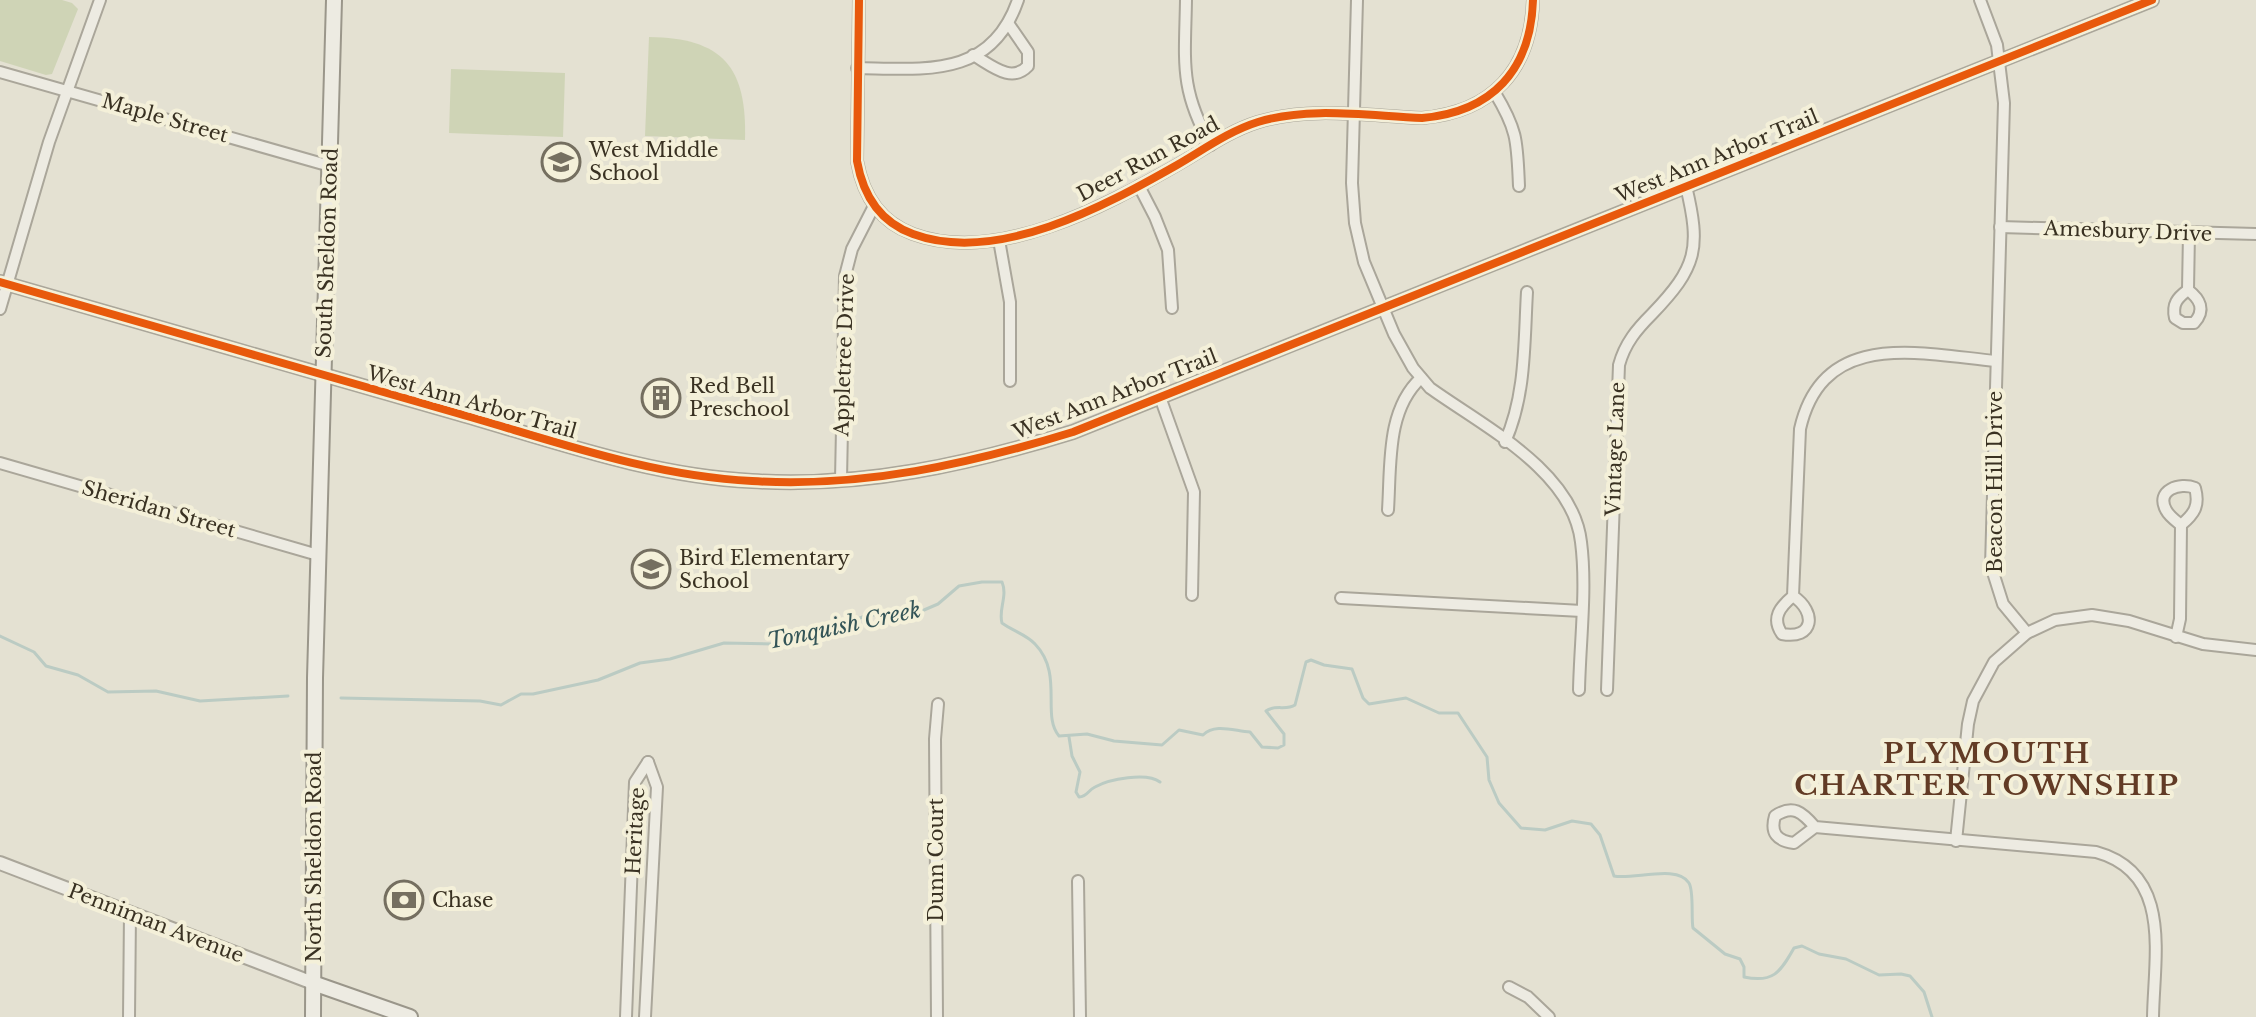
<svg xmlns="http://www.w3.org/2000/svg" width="2256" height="1017" viewBox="0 0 2256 1017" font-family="'Libre Baskerville',serif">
  <rect width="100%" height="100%" fill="#e4e1d2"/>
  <!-- green -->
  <g fill="#cfd4b6">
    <polygon points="0,0 62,0 72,3 78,9 52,74 46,75 0,61"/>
    <path d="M649 37C723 38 747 67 745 140L645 136Z"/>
    <polygon points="451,69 565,73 563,137 449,133"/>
  </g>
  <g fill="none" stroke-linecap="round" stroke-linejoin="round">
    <!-- stream -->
    <g stroke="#bbcbc3" stroke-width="3">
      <polyline points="0,636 34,652 46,666 78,675 108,692 156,691 200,701 288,696"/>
      <path d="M341 698 480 701 501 705 521 694H533L598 680 640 663 670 659 724 643 773 644 798 631 844 625 867 615H896L924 610 938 604 959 586 982 582H1002C1008 596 998 610 1002 623 1013 631 1027 635 1035 644 1064 674 1041 715 1059 736L1087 734 1114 741 1162 745 1179 730 1203 735C1215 723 1234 731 1250 732L1262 747 1278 748 1284 745V734L1266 711C1275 704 1286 711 1295 705L1306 662 1311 660 1324 665 1352 669 1363 698 1369 704 1406 698 1439 713H1458L1487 757 1489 780 1499 803 1521 828 1545 830 1572 821 1591 824 1600 835 1614 876C1633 880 1678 864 1689 883 1694 891 1691 918 1693 928L1725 954 1740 959 1744 967V977C1773 983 1780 973 1794 948L1802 946 1819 954 1846 959 1879 975 1901 974 1910 976 1924 992 1932 1017"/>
      <path d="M1069 737 1072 756 1080 772 1076 792 1079 797C1088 796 1087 791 1095 787 1109 779 1147 772 1160 782"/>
    </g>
    <defs>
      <g id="minor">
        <path d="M859 0 857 161C863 195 880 222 913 234 997 265 1105 206 1177 165 1203 150 1229 131 1258 122 1309 106 1369 116 1422 118 1492 112 1531 70 1533 0"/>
        <path d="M1186 0C1185 61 1179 89 1211 145"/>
        <path d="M1357 0 1352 183 1355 223 1364 262 1394 334 1413 368 1430 388C1483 426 1573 471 1581 542 1587 588 1580 642 1579 690"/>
        <polyline points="1980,0 1997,45 2004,103 1991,566 2003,604 2027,633"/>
        <path d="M973 55C991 65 1011 84 1028 66V52L1008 23"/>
        <path d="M857 68C924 69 991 79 1018 0"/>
        <polyline points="0,72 330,166"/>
        <path d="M1495 93C1518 131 1517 142 1519 186"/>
        <polyline points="1139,186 1155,217 1168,250 1172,308"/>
        <polyline points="2000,227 2256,234"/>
        <polyline points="999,240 1010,302 1010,381"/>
        <path d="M2188 290C2200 299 2206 310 2194 323H2183L2175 318C2172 304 2177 298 2188 290Z"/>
        <polyline points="2188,290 2189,233"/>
        <polyline points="0,309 49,142 100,0"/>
        <polyline points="1160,397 1194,492 1192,595"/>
        <path d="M1505 442C1526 395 1524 343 1527 292"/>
        <polyline points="0,463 318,555"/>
        <polyline points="841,479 845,276 852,249 874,206"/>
        <path d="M1388 510C1391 465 1386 410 1421 378"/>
        <path d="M1793 596C1817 612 1814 640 1782 634 1771 618 1780 607 1793 596L1800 429C1823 328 1920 354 1996 361"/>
        <polyline points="1341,598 1582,611"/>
        <path d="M2176 637 2180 619 2181 525C2194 514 2200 506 2195 488 2180 482 2155 490 2166 510 2169 516 2176 521 2181 525"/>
        <path d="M1607 690 1619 365C1625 343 1637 329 1652 314 1697 267 1701 249 1686 186"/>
        <path d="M1815 827 1794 843C1777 841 1770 833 1775 816 1793 804 1802 812 1815 827L2096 852C2173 873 2154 956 2153 1017"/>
        <polyline points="1956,841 1968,724 1973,701 1994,662 2027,633 2055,620 2092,615 2129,621 2203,644 2256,650"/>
        <polyline points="1078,881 1080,1017"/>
        <polyline points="1509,987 1528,997 1549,1017"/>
        <polyline points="129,1017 130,913"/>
        <polyline points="626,1017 635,782 648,762"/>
        <polyline points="645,1017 657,787 648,762"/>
        <polyline points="937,1017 935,739 938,704"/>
      </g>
      <g id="tertiary">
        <path d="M0 282C151 325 302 369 453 412 552 440 649 476 752 481 863 488 969 464 1073 432L2152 0"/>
        <polyline points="0,863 313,983"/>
      </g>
      <g id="secondary">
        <polyline points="313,983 410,1017"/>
        <polyline points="313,1017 315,678 334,0"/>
      </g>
    </defs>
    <!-- minor casing -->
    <use href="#minor" stroke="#aaa69a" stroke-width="14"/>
    <!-- tertiary casing -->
    <use href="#tertiary" stroke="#aaa69a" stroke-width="16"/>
    <!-- secondary casing -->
    <use href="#secondary" stroke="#9a968a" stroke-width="18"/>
    <!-- minor -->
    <use href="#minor" stroke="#edebe2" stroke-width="10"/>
    <!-- tertiary -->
    <use href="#tertiary" stroke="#edebe2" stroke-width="12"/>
    <!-- secondary -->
    <use href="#secondary" stroke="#edebe2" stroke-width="14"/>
    <defs>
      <g id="cycleway">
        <path d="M859 0 857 161C863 195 880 222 913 234 997 265 1105 206 1177 165 1203 150 1229 131 1258 122 1309 106 1369 116 1422 118 1492 112 1531 70 1533 0"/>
        <path d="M0 282C151 325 302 369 453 412 552 440 649 476 752 481 863 488 969 464 1073 432L2152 0"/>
      </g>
    </defs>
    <!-- cycleway casing -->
    <use href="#cycleway" stroke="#f4f0d9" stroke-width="13"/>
    <!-- cycleway -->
    <use href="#cycleway" stroke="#e8590c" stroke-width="8"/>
  </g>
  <!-- icons -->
  <defs>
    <symbol id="school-ring" viewBox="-11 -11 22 22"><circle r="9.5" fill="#f4f0d9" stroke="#756f60" stroke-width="1.5"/><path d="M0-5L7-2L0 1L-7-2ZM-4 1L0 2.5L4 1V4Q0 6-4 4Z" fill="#756f60"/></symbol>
    <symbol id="building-ring" viewBox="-11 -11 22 22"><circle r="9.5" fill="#f4f0d9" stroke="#756f60" stroke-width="1.5"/><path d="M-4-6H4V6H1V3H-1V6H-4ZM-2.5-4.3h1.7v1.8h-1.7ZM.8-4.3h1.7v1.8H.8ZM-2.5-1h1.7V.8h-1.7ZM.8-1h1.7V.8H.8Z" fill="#756f60"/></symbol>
    <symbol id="bank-ring" viewBox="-11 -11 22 22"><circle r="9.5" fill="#f4f0d9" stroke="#756f60" stroke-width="1.5"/><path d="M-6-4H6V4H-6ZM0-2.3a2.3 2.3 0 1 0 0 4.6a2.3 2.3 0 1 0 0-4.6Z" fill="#756f60"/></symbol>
  </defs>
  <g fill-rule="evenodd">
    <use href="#school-ring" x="539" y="140" width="44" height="44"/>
    <use href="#building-ring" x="639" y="376" width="44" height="44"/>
    <use href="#school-ring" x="629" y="547" width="44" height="44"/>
    <use href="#bank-ring" x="382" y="878" width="44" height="44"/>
  </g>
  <g text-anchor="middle" stroke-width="8" stroke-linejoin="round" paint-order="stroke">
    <!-- street labels -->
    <g font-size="20" fill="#393122" stroke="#f4f0d9">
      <text transform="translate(165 118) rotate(16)" y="7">Maple Street</text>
      <text transform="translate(1717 156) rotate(-22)" y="7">West Ann Arbor Trail</text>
      <text transform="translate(1148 159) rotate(-28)" y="7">Deer Run Road</text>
      <text transform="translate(2128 231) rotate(2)" y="7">Amesbury Drive</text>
      <text transform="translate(327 253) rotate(-88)" y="7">South Sheldon Road</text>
      <text transform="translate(844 355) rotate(-88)" y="7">Appletree Drive</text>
      <text transform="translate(1115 394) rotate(-21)" y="7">West Ann Arbor Trail</text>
      <text transform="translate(472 402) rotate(16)" y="7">West Ann Arbor Trail</text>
      <text transform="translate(1615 449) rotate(-88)" y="7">Vintage Lane</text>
      <text transform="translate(1995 482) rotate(-90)" y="7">Beacon Hill Drive</text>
      <text transform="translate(159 509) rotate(16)" y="7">Sheridan Street</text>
      <text transform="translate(635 831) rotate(-87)" y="7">Heritage</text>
      <text transform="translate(314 857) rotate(-90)" y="7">North Sheldon Road</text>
      <text transform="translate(936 860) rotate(-90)" y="7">Dunn Court</text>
      <text transform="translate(156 923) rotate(21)" y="7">Penniman Avenue</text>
    </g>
    <!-- poi labels -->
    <g font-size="20" fill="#393122" stroke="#f4f0d9" text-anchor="start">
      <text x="589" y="157">West Middle<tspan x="589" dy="23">School</tspan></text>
      <text x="689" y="393">Red Bell<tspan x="689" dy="23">Preschool</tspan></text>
      <text x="679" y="565">Bird Elementary<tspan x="679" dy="23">School</tspan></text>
      <text x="432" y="907">Chase</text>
    </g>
    <!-- water labels -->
    <g font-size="22" font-style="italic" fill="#335457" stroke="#f4f0d9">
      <text transform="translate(844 625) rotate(-12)" y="8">Tonquish Creek</text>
    </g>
    <!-- district labels -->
    <g font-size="28" font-weight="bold" letter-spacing="2" fill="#623b25" stroke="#f4f0d9">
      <text x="1987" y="763">PLYMOUTH<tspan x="1987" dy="32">CHARTER TOWNSHIP</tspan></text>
    </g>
  </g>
</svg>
